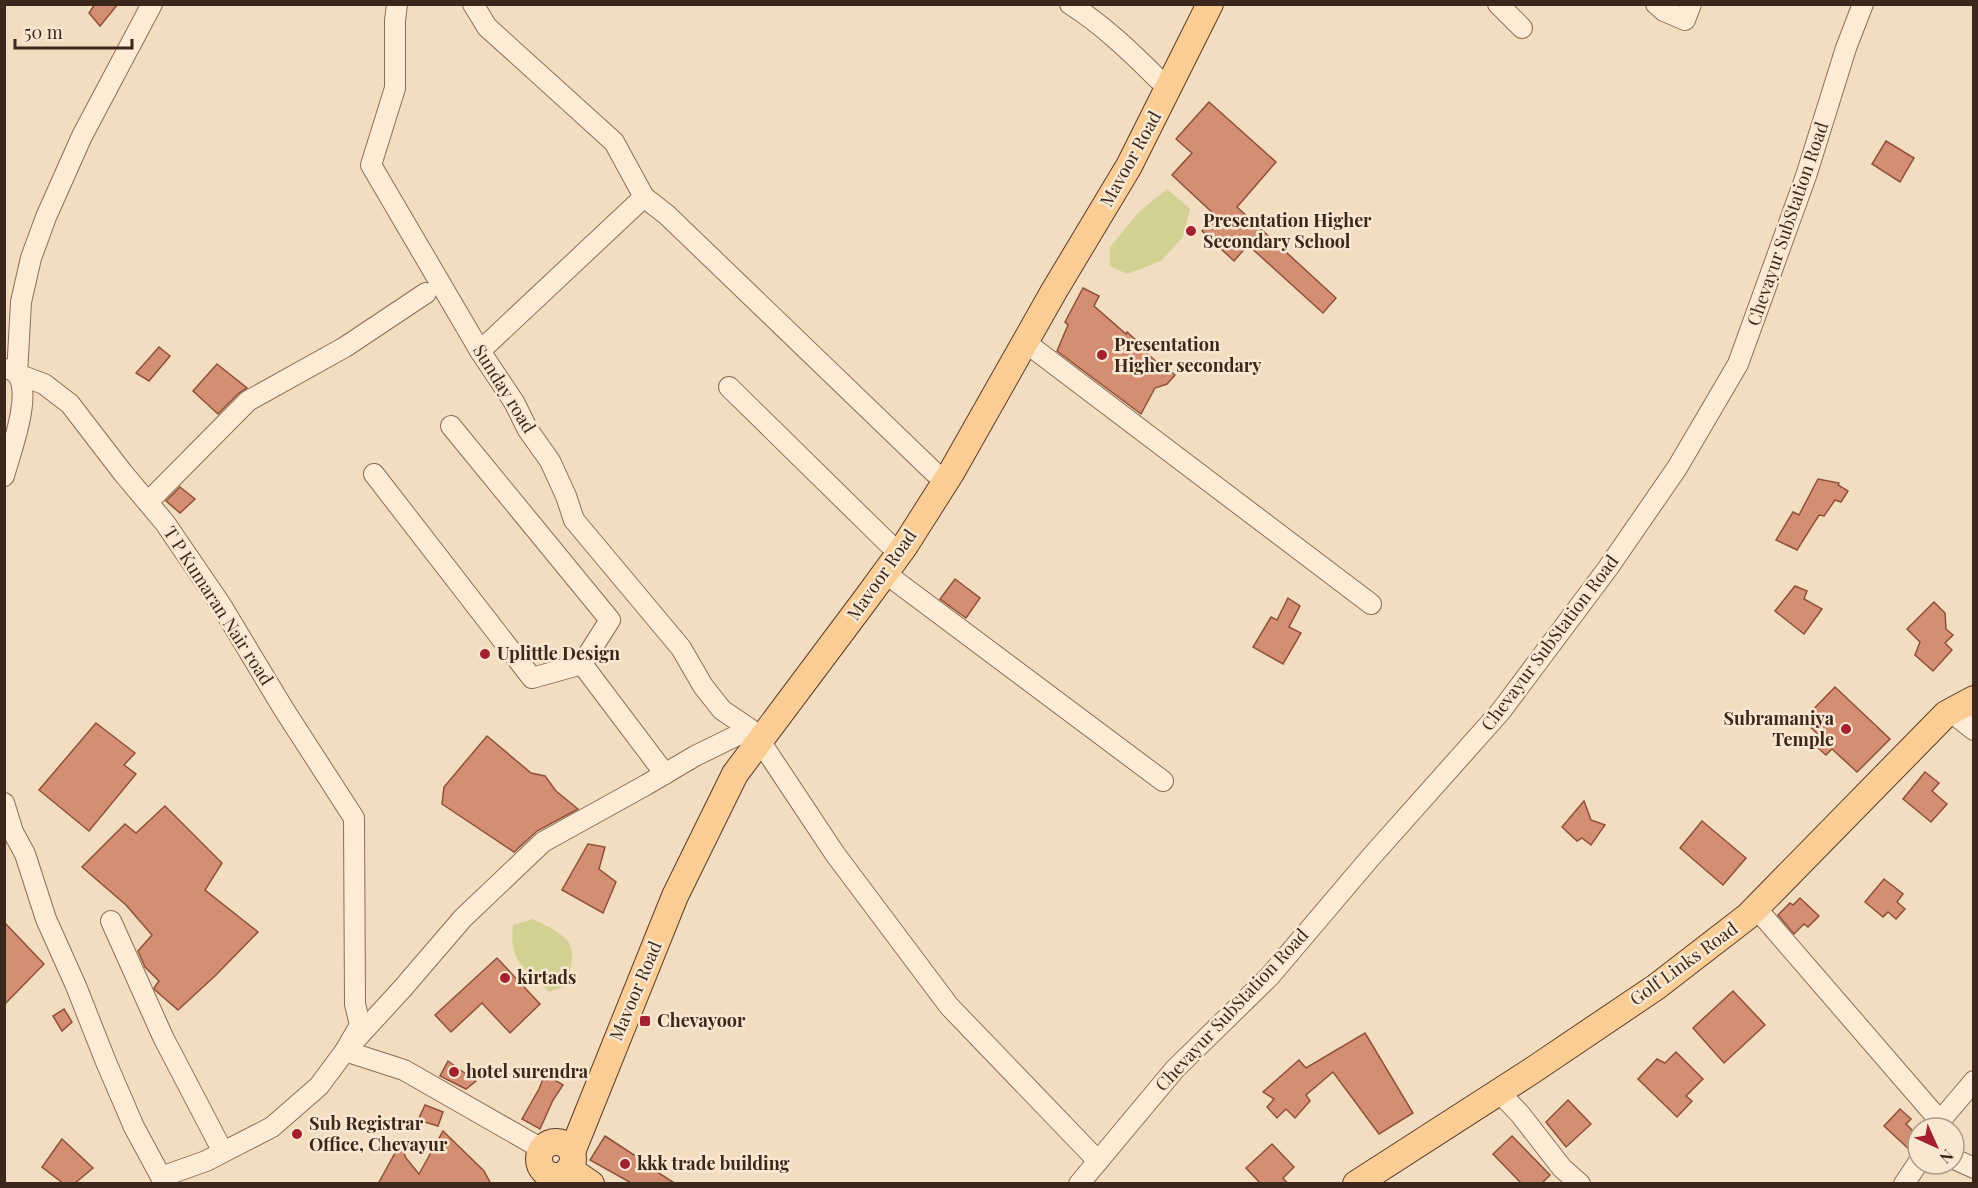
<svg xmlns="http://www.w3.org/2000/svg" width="1978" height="1188" viewBox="0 0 1978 1188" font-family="'Playfair Display',serif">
  <rect width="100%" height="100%" fill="#f2ddc0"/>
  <!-- green -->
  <g fill="#d2d193">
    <polygon points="1167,189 1190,209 1183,237 1161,261 1127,274 1110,266 1110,247 1139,212"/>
    <path d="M533 919C571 938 581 943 565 986L549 992C524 967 509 964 513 925Z"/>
  </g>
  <!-- building -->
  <g fill="#d48f72" stroke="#8f5139" stroke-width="1.5">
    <polygon points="95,4 118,4 100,26 89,13"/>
    <polygon points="1209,102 1276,162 1237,207 1336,298 1323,313 1248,245 1234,261 1202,231 1216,216 1172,175 1192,153 1176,139"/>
    <polygon points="1886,141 1914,158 1900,182 1872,164"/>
    <polygon points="1083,288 1099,296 1094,306 1126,334 1127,332 1138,342 1137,344 1163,368 1165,366 1175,375 1167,384 1155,388 1141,414 1057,351 1068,325 1065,322"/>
    <polygon points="159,347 170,356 149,381 136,373"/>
    <polygon points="217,364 247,388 239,393 218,414 193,391"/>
    <polygon points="1818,479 1839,483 1838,485 1848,491 1841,502 1835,500 1824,516 1819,515 1797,550 1776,540 1793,512 1799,515"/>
    <polygon points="180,487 195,499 180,513 166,501"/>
    <polygon points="955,579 980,598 966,618 940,599"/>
    <polygon points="1795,586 1807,591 1804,599 1822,609 1804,634 1775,611"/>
    <polygon points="1288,598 1300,606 1289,627 1301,633 1283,664 1253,647 1271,617 1277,620"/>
    <polygon points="1934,602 1945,613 1946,629 1953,635 1945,643 1952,650 1933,671 1915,655 1920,642 1907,629"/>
    <polygon points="1835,687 1890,739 1857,772 1832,749 1826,755 1817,747 1824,740 1803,720"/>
    <polygon points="96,723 135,753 124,765 136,774 89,831 39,790"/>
    <polygon points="487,736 531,773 545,776 556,791 578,809 537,831 514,852 442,804 444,787"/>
    <polygon points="1925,772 1939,783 1932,791 1947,804 1931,822 1903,799"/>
    <polygon points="1584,801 1591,820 1605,825 1591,845 1582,838 1577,841 1562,827"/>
    <polygon points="165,806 222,863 205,890 258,932 216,975 178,1010 155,990 154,988 159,981 145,967 138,951 152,935 126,905 82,867 125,824 136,833"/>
    <polygon points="1702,821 1746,858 1723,885 1680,848"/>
    <polygon points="588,844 605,847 599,869 616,882 603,913 562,890"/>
    <polygon points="1884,879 1903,894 1897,902 1905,909 1896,919 1888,912 1883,917 1865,902"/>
    <polygon points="1800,898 1819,916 1808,927 1804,924 1794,934 1778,915 1790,903 1793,905"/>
    <polygon points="4,922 44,964 4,1005"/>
    <polygon points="497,958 540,1004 510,1033 482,1003 451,1032 435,1015"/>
    <polygon points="1733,991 1765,1025 1724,1063 1693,1028"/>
    <polygon points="64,1009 72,1022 62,1031 53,1016"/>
    <polygon points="1365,1033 1413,1113 1379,1134 1333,1072 1306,1095 1310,1101 1295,1118 1286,1109 1277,1118 1267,1107 1274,1099 1263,1092 1299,1060 1306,1068"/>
    <polygon points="1676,1052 1703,1079 1686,1096 1692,1101 1677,1117 1638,1079 1657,1059 1665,1063"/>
    <polygon points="448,1061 459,1069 476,1081 466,1089 440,1076"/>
    <polygon points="545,1074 563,1085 553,1100 540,1129 522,1119 539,1089"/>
    <polygon points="1568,1100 1591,1124 1566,1147 1546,1122"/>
    <polygon points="425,1105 443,1112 438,1126 418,1120"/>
    <polygon points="1900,1109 1911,1119 1906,1124 1918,1136 1918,1145 1912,1152 1884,1126"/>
    <polygon points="443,1131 484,1171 491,1184 378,1184 400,1144 406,1158 419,1174"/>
    <polygon points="605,1136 634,1155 660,1168 657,1172 676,1184 633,1184 590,1160"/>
    <polygon points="1512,1136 1550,1175 1541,1184 1522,1184 1493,1154"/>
    <polygon points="62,1139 93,1168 74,1184 64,1184 42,1167"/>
    <polygon points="1272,1144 1294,1167 1283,1178 1288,1184 1261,1184 1246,1168"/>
  </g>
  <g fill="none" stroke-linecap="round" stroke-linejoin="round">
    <defs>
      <g id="minor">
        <polyline points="152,4 82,136 46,217 31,258 21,302 17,374 44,384 70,404 123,473 165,523 221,605 283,708 354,818 355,1004 360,1025 345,1051 404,1070 542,1149"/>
        <polyline points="473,4 487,27 614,142 644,197"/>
        <path d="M1070 4C1103 25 1131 52 1159 80"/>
        <polyline points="1498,4 1522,28"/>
        <polyline points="1656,4 1664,11 1685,20 1691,4"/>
        <polyline points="1025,342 1371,604"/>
        <polyline points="480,351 644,197 667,215 935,473"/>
        <polyline points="729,387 889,544"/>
        <polyline points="451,426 610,620 582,664"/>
        <polyline points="374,474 532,678 582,664 665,774"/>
        <path d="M4 476C10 453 33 394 17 374 15 371 12 371 9 369"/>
        <polyline points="148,502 248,401 345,347 426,293"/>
        <polyline points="885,573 1163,781"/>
        <polyline points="1951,712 1974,730"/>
        <polyline points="760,741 835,854 949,1006 1098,1161"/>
        <polyline points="4,803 13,832 25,854 46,919 76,986 106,1062 134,1127 161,1177 206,1161 272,1127 319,1086 345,1051 402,989 463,918 543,842 646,785 695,756 750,729 722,710 703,686 681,648 574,520 566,496 550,461 528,430 514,402 480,351 371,165 395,88 395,21 397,4"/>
        <polyline points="1756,908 1940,1121 1974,1081"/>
        <polyline points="111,921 163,1037 223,1152"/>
        <polyline points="1499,1092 1520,1114 1562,1168 1580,1184"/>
        <polyline points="1954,1159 1974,1168"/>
        <polyline points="1079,1184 1175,1069 1270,976 1371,857 1501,711 1608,568 1677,468 1738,364 1806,176 1846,48 1863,4"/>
        <polyline points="1904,1184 1918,1163"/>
      </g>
      <g id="major">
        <circle cx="556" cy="1159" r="17"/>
        <polyline points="572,1152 675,896 735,774 866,599 904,547 951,473 1054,291 1129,166 1210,4"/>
        <polyline points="569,1169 591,1184"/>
        <polyline points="1356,1184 1530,1072 1656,987 1748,916 1946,714 1974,699"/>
      </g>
    </defs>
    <!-- minor casing -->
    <use href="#minor" stroke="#8e6d56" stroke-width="22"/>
    <!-- major casing -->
    <use href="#major" stroke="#5b3b2b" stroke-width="28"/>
    <!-- minor -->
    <use href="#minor" stroke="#fcebd5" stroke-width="20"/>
    <!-- major -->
    <use href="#major" stroke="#f9cd94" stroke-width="26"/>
  </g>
  <!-- markers -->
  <g fill="#a32031" stroke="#f9e8d1" stroke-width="2">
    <circle cx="1191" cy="231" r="6"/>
    <circle cx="1102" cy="355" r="6"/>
    <circle cx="485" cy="654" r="6"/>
    <circle cx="1846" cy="729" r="6"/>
    <circle cx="505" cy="978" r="6"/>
    <rect x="639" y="1015" width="12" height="12" rx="3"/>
    <circle cx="454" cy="1072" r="6"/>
    <circle cx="297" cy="1134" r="6"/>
    <circle cx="625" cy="1164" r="6"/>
  </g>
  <g text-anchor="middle" stroke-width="5" stroke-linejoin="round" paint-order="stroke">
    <!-- street labels -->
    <g font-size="18" fill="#3c271c" stroke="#f9e8d1">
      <text transform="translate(1131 159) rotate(-61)" y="6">Mavoor Road</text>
      <text transform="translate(1788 224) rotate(-71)" y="6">Chevayur SubStation Road</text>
      <text transform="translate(504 389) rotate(58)" y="6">Sunday road</text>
      <text transform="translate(882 575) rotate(-55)" y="6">Mavoor Road</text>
      <text transform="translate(218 606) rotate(57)" y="6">T P Kumaran Nair road</text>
      <text transform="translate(1550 643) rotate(-53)" y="6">Chevayur SubStation Road</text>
      <text transform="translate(1684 964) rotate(-36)" y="6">Golf Links Road</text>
      <text transform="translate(636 991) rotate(-67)" y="6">Mavoor Road</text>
      <text transform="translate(1232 1010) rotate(-47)" y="6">Chevayur SubStation Road</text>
    </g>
    <!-- poi labels -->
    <g font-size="18" font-weight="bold" fill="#3c271c" stroke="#f9e8d1" text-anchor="start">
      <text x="1203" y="227">Presentation Higher<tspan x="1203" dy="21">Secondary School</tspan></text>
      <text x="1114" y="351">Presentation<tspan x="1114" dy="21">Higher secondary</tspan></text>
      <text x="497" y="660">Uplittle Design</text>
      <text x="1834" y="725" text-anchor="end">Subramaniya<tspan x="1834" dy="21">Temple</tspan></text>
      <text x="517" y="984">kirtads</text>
      <text x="657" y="1027">Chevayoor</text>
      <text x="466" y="1078">hotel surendra</text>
      <text x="309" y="1130">Sub Registrar<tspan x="309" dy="21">Office, Chevayur</tspan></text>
      <text x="637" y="1170">kkk trade building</text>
    </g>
  </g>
  <!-- border -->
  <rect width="1978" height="1188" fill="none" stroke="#3c271c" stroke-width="12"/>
  <!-- north arrow -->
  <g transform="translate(1936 1146) rotate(135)"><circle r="28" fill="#f9e8d1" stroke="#ad9b89" stroke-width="1.5"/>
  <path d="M0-4.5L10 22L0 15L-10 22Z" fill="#a32031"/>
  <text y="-9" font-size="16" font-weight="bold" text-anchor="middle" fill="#3c271c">N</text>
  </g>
  <!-- scale -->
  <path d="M15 39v9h117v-9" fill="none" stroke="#3c271c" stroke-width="3"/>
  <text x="24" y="39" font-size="18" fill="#3c271c" stroke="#f9e8d1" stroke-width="4.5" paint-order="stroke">50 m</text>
</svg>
